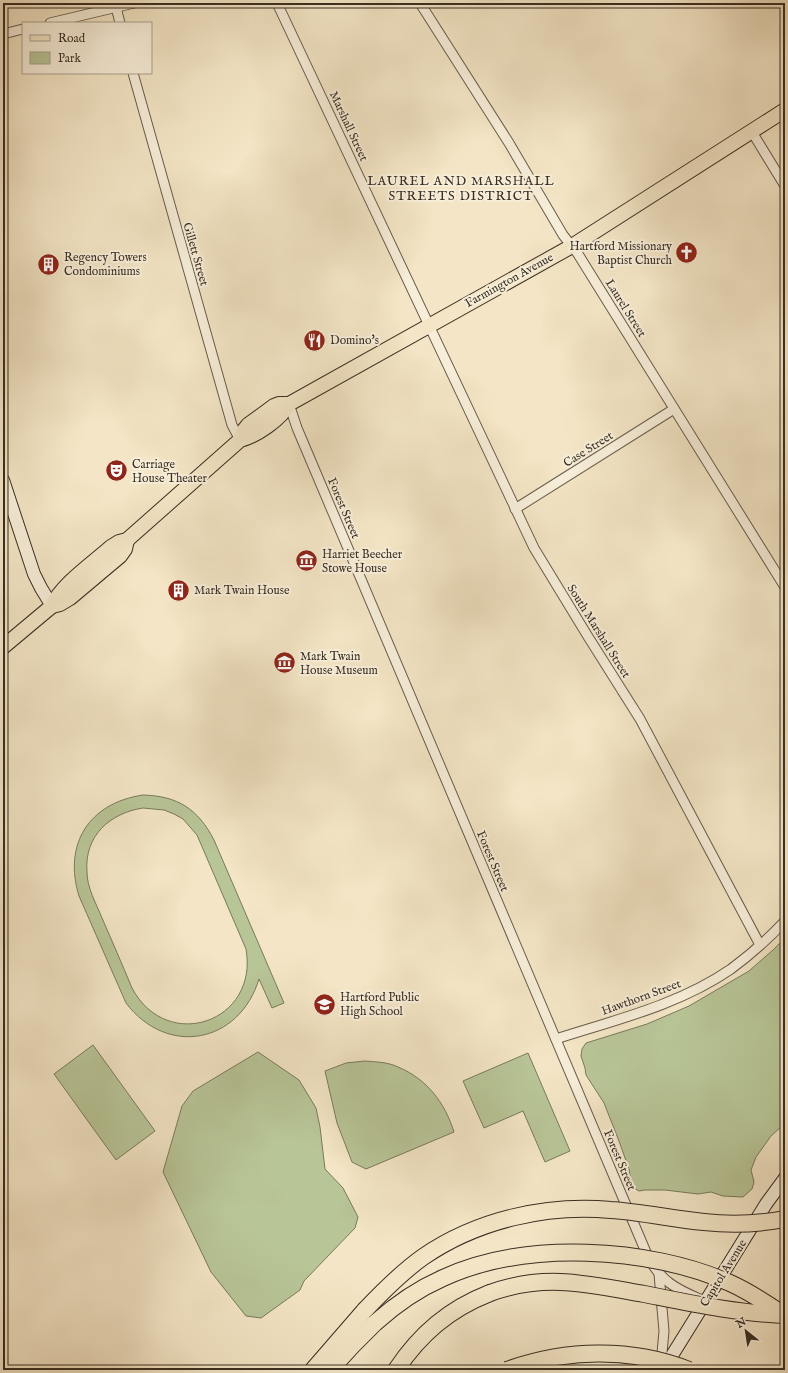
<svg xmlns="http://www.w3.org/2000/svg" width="788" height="1373" viewBox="0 0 788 1373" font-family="'IM FELL English',serif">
  <rect width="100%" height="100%" fill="#f3e5c5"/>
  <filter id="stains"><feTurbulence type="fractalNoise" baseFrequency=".005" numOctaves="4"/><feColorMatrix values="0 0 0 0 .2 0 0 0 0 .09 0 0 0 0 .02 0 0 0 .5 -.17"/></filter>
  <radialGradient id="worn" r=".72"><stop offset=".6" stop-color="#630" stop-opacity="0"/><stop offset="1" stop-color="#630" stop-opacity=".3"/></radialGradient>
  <!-- green -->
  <g fill="#b8c597" stroke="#787a5d" fill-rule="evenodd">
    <path d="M143 795C178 796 198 809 214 840L284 1003 272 1008 259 979C239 1044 167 1057 126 1003L79 896C63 844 89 803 143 795ZM143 808 164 810 174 814 183 819 197 835 246 949C259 1022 167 1054 132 988 122 964 112 941 102 918 96 903 87 888 87 872 84 836 110 813 143 808Z"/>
    <polygon points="785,938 785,1117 781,1127 771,1136 756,1157 751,1170 754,1182 752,1189 743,1197 723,1196 711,1192 698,1194 665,1190 645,1190 639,1191 634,1188 631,1182 629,1169 619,1141 604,1103 586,1075 585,1068 581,1056 582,1049 586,1043 647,1024 689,1006 749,971 773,950"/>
    <polygon points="93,1045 155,1131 116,1160 54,1074"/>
    <polygon points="258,1052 299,1080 316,1108 320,1127 325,1169 343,1188 358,1217 355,1228 304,1281 300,1290 261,1318 246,1316 211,1272 163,1172 182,1106 193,1091"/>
    <polygon points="528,1053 570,1151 545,1162 523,1111 484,1128 463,1081"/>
    <path d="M365 1061C376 1062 388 1062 398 1067 427 1079 445 1103 454 1132L366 1169 352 1162 337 1123 325 1071 346 1063Z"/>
  </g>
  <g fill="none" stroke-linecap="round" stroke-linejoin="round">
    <defs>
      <g id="minor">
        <polyline points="115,3 120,23"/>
        <polyline points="277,3 534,548 587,635 640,719 760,945"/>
        <polyline points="420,3 509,143 563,235 578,254 785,587"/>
        <polyline points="50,23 134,3"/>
        <polyline points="3,34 23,29"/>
        <polyline points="133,73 232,425 240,440"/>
        <polyline points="752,132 785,186"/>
        <path d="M289 404 297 428 648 1257C661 1281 676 1289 700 1299"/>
        <polyline points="515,509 674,409"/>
        <path d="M556 1039C615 1020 679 1005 731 969 750 955 769 938 785 921"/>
        <polyline points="659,1274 664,1331 661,1364"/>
      </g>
      <g id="secondary">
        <polyline points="3,480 34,574 41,588 52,606"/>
        <polyline points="663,1370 766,1204 785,1178"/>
      </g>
      <g id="primary">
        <polyline points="240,440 244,430 248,425 274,406 279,404 289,404"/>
        <polyline points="52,606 60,604 70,598 120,556 125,549 127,540"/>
        <path d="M3 647 52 606C61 585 93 563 111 547L119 542 127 540 240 440C256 436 281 419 289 404L572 246 785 110"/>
      </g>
      <g id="motorway">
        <polyline points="313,1370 365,1310"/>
        <polyline points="330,1370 353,1345 375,1323"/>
        <path d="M396 1370C420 1334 449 1309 490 1293"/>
      </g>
    </defs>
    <!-- minor casing -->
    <use href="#minor" stroke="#685c4c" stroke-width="11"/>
    <!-- secondary casing -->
    <use href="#secondary" stroke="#392e23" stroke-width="14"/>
    <!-- primary casing -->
    <use href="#primary" stroke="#392e23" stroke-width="16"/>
    <!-- motorway casing -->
    <use href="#motorway" stroke="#392e23" stroke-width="18"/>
    <!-- minor -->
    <use href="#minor" stroke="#f7eed9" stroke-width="9"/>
    <!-- secondary -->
    <use href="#secondary" stroke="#f7eed9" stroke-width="12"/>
    <!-- primary -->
    <use href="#primary" stroke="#f3e5c5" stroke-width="14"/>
    <!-- motorway -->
    <use href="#motorway" stroke="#f3e5c5" stroke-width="16"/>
    <defs>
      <g id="motorway-bridge">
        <path d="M490 1293C546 1273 588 1284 644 1294 690 1303 736 1313 783 1315"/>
        <path d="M365 1310C383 1291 402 1272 423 1257 477 1220 546 1204 611 1210 642 1212 672 1219 704 1222 731 1225 758 1224 785 1219"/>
        <path d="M375 1323C395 1305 418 1289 443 1278 525 1240 649 1247 730 1283 750 1292 768 1304 785 1316"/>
        <path d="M507 1370C565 1349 631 1347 689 1370"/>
      </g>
    </defs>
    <!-- motorway-bridge casing -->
    <use href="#motorway-bridge" stroke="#392e23" stroke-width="18" stroke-linecap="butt"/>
    <!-- motorway-bridge -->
    <use href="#motorway-bridge" stroke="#f3e5c5" stroke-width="16"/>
  </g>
  <!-- icons -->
  <defs>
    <symbol id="church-disc" viewBox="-11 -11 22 22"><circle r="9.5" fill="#8f2418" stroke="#f7eed9"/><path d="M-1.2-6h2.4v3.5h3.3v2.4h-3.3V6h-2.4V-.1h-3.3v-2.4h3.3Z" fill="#fff"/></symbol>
    <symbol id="building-disc" viewBox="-11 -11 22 22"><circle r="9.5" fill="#8f2418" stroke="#f7eed9"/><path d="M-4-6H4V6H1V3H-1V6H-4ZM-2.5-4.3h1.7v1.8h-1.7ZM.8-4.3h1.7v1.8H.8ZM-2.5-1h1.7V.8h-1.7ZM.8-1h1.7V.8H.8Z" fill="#fff"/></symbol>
    <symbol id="restaurant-disc" viewBox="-11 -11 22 22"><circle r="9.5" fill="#8f2418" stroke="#f7eed9"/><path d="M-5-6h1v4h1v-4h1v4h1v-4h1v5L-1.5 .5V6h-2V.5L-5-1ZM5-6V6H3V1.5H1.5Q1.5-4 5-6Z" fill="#fff"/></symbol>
    <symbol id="theatre-disc" viewBox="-11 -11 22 22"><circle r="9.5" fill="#8f2418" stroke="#f7eed9"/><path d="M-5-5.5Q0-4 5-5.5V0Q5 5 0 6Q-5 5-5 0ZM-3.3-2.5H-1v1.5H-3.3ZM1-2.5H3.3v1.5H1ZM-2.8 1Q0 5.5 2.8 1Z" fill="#fff"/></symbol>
    <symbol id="museum-disc" viewBox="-11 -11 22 22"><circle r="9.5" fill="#8f2418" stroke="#f7eed9"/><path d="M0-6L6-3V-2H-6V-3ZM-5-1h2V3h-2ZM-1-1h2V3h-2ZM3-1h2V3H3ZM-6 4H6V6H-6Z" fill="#fff"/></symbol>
    <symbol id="school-disc" viewBox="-11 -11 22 22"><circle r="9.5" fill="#8f2418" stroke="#f7eed9"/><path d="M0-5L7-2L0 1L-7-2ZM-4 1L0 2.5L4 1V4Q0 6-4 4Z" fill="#fff"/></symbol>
  </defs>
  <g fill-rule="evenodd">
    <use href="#church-disc" x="674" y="240" width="25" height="25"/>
    <use href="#building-disc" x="36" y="252" width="25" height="25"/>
    <use href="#restaurant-disc" x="302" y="328" width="25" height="25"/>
    <use href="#theatre-disc" x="104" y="458" width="25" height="25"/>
    <use href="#museum-disc" x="294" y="548" width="25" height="25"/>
    <use href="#building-disc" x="166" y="578" width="25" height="25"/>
    <use href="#museum-disc" x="272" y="650" width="25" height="25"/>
    <use href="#school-disc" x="312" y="992" width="25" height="25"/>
  </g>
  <g text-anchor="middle" stroke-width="4" stroke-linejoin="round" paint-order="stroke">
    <!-- street labels -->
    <g font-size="12" fill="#392e23" stroke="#f7eed9">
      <text transform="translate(349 126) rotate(65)" y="4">Marshall Street</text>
      <text transform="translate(196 254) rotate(74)" y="4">Gillett Street</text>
      <text transform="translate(509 280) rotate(-29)" y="4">Farmington Avenue</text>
      <text transform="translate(626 308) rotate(58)" y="4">Laurel Street</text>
      <text transform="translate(588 449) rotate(-32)" y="4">Case Street</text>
      <text transform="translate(344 508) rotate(67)" y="4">Forest Street</text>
      <text transform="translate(599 631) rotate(58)" y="4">South Marshall Street</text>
      <text transform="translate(493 861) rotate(67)" y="4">Forest Street</text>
      <text transform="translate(641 997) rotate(-20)" y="4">Hawthorn Street</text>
      <text transform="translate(620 1160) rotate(67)" y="4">Forest Street</text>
      <text transform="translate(723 1273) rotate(-58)" y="4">Capitol Avenue</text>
    </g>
    <!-- poi labels -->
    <g font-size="12" fill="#392e23" stroke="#f7eed9" text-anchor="start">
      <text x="672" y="250" text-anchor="end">Hartford Missionary<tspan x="672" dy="14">Baptist Church</tspan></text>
      <text x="64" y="261">Regency Towers<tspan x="64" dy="14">Condominiums</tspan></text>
      <text x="330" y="344">Domino's</text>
      <text x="132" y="468">Carriage<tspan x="132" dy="14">House Theater</tspan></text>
      <text x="322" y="558">Harriet Beecher<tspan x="322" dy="14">Stowe House</tspan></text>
      <text x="194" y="594">Mark Twain House</text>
      <text x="300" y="660">Mark Twain<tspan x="300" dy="14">House Museum</tspan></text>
      <text x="340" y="1001">Hartford Public<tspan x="340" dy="14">High School</tspan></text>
    </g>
    <!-- neighbourhood labels -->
    <g font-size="13" letter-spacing="1" fill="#392e23" stroke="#f7eed9">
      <text x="461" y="185">LAUREL AND MARSHALL<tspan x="461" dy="15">STREETS DISTRICT</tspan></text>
    </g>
  </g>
  <!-- margin -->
  <rect width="788" height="1373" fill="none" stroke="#f3e5c5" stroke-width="16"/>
  <rect x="4" y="4" width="780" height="1365" fill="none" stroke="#392e23" stroke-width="2"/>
  <rect x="8" y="8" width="772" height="1357" fill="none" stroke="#392e23"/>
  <!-- legend -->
  <rect x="22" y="22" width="130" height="52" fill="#f7eed9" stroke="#aba190"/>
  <rect x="30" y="35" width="20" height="6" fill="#f3e5c5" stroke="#aba190"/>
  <text x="58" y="42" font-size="12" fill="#392e23">Road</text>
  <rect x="30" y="52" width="20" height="12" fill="#b8c597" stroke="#aba190"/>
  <text x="58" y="62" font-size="12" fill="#392e23">Park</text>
  <!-- north arrow -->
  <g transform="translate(746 1331) rotate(330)" stroke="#f7eed9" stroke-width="3" paint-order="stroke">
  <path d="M0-3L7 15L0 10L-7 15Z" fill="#392e23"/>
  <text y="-6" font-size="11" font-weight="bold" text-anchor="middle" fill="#392e23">N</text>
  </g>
  <rect width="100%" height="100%" filter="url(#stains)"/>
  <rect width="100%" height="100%" fill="url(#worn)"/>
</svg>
